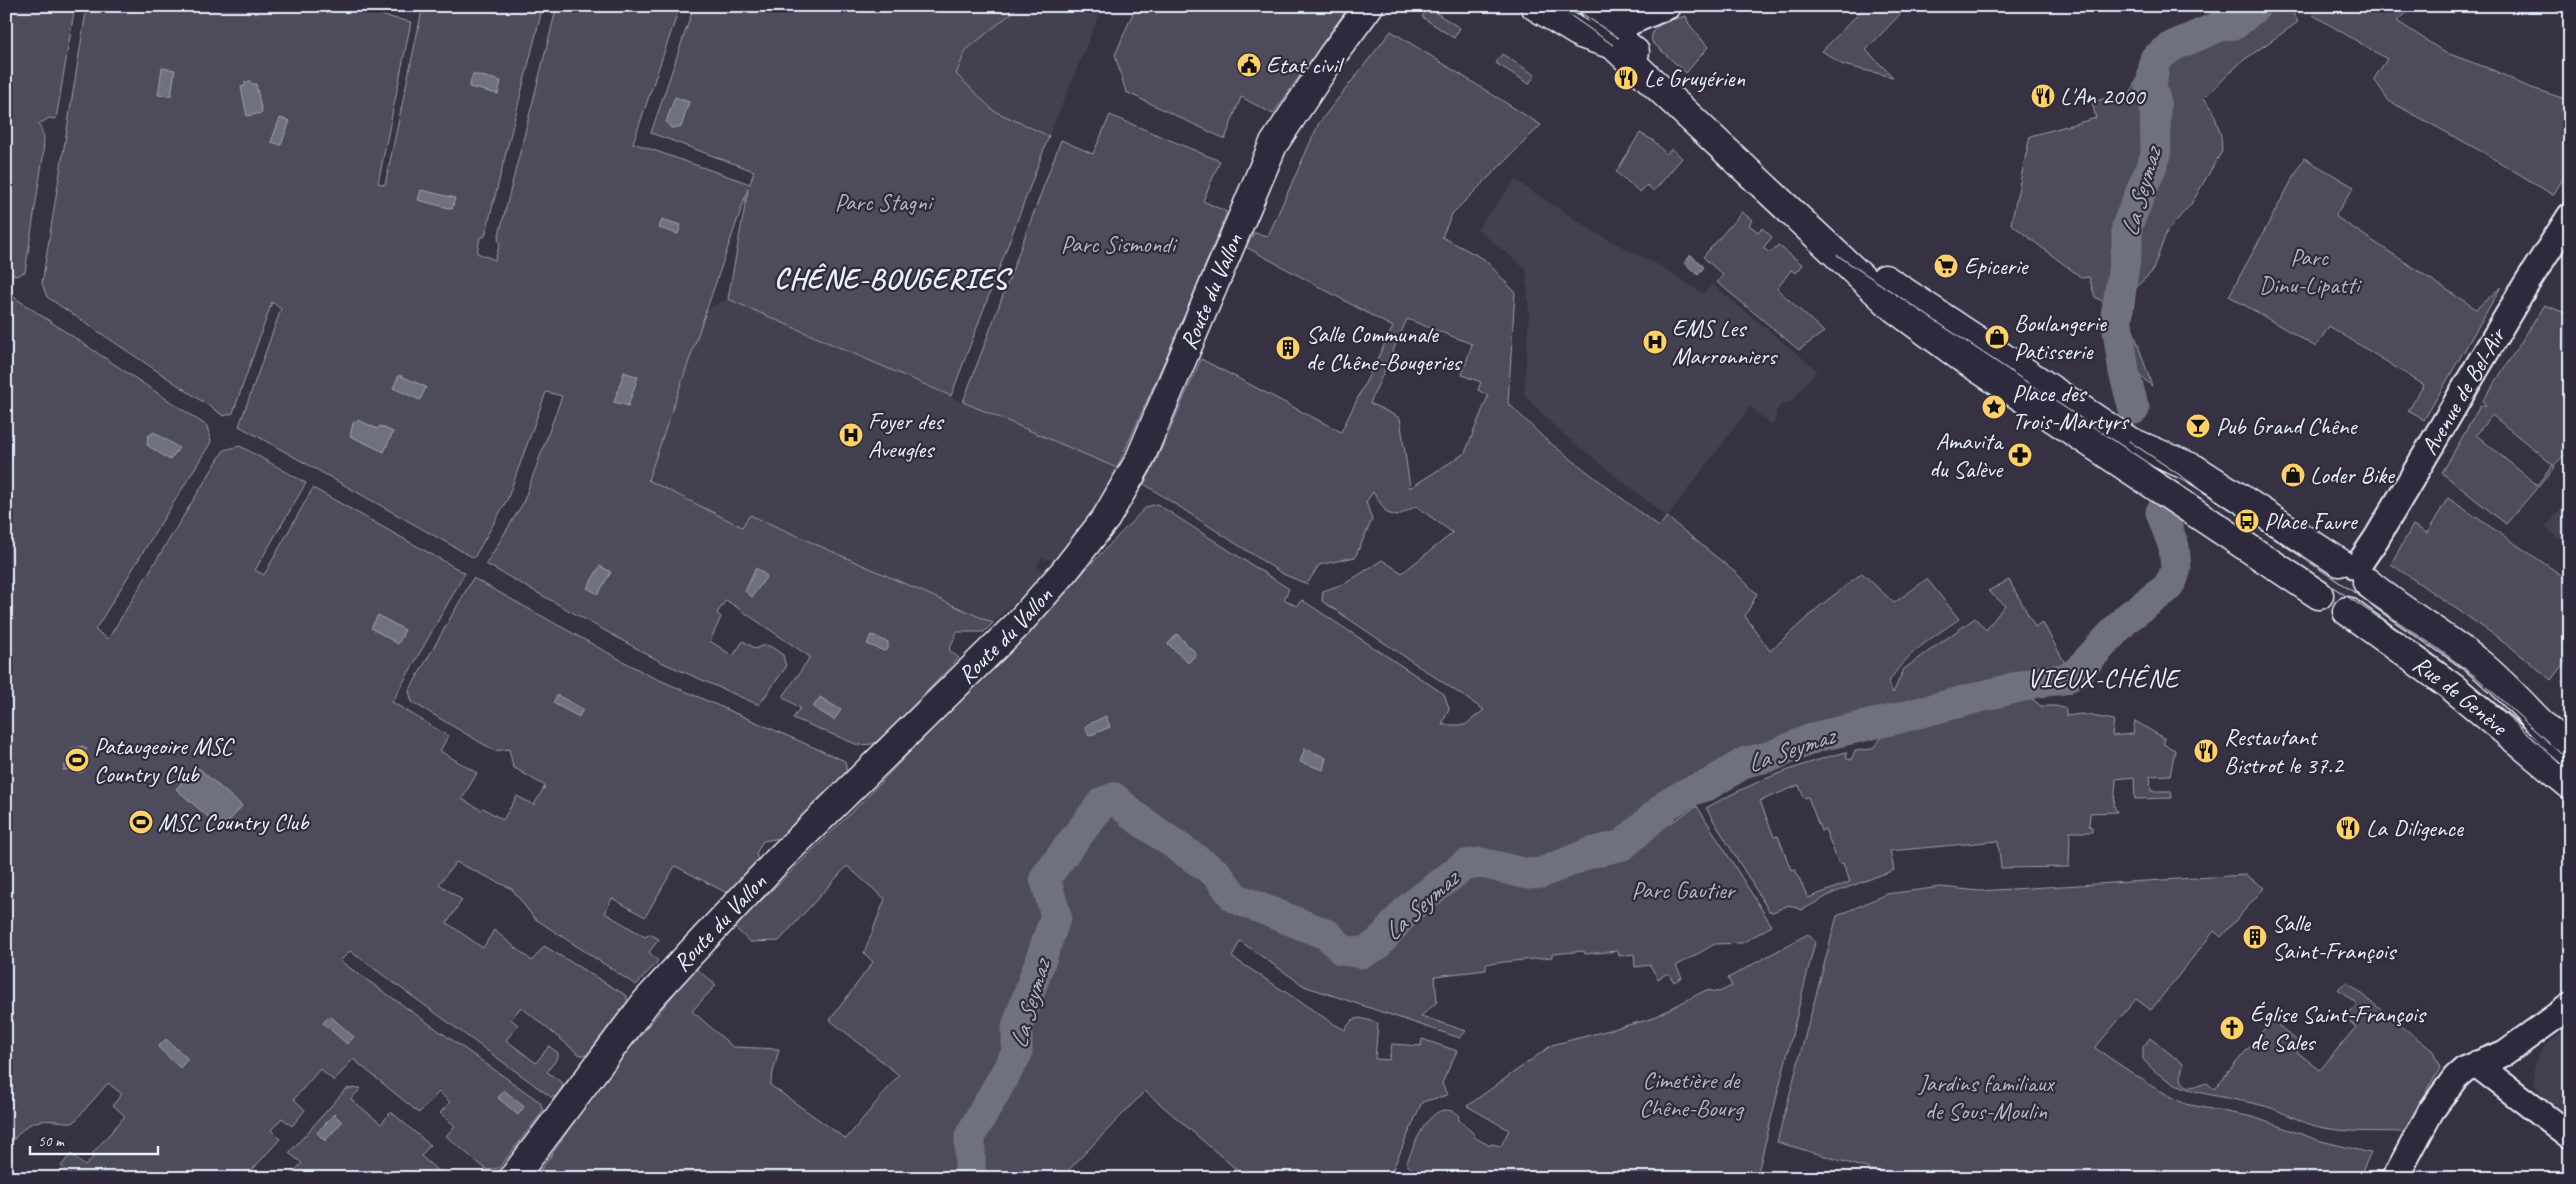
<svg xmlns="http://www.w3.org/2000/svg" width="2576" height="1184" viewBox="0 0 2576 1184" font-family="Caveat,sans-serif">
  <rect width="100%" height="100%" fill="#363244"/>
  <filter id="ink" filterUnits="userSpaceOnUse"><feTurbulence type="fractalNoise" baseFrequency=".02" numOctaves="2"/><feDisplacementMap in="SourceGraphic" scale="10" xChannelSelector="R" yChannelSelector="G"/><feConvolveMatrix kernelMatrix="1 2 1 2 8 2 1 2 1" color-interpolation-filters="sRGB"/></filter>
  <g filter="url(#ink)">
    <!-- built -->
    <g fill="#433f51">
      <polygon points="1014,6 1103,6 1049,136 994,111 956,74 966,50 1014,11"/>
      <polygon points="1515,180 1601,236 1662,267 1703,294 1712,284 1817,370 1791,402 1782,404 1776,411 1776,419 1772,425 1750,407 1667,517 1557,429 1524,395 1529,313 1526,269 1477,229"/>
      <polygon points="728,299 963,402 1117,468 1085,523 1054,560 1041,558 1037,566 1043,570 1043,575 993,623 750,515 742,527 648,480 706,310"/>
      <polygon points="2570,498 2570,548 2545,527"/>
      <polygon points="2570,1025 2570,1118 2543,1097 2534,1082 2534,1065 2542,1049"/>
    </g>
    <!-- green -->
    <g fill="#4d4b5c" stroke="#9a9eaa" fill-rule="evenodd">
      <polygon points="6,6 75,6 56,119 49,118 39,124 44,137 43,157 25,272 16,276 6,269"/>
      <path d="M87 6H363L384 16 411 22 378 183 385 185 423 6H543L485 236 480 238 477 253 495 260 500 243 498 239 557 6H680L633 143 750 184 754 171 651 133 694 6H1014V11L966 50 956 74 994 111 1049 136 951 396 728 299 748 189 648 480 742 527 750 515 993 623 984 632H957L949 650 959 658 884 736 873 744 858 745 793 718 800 708 783 697 810 657 726 600 717 613 721 617 710 641 733 656 743 641 756 649C767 641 773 648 783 655L786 667 759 705 661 662 486 564 523 503 562 396 546 392 507 500 474 558 239 426 281 309 272 302 233 413 224 416 47 297 42 283Z"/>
      <polygon points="1136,6 1349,6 1273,114 1241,97 1225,139 1126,92 1115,55"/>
      <polygon points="1866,6 1916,7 1909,10 1906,8 1866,50 1893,77 1843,65 1822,51"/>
      <polygon points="2254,6 2289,6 2298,22 2241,62 2204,98 2213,110 2221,136 2222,151 2191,204 2167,231 2152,272 2136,287 2131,324 2152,386 2133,370 2119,311 2095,297 2089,277 2082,278 2011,224 2030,136 2096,118 2092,102 2119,95 2129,97 2143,66 2158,51 2197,28 2222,23"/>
      <polygon points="2319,6 2415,6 2397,21 2444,52 2493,70 2526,86 2568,100 2570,167 2553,195 2488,155 2389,101 2374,79 2387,59 2313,15"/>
      <polygon points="1428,8 1460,28 1454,38 1422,17"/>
      <path d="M1686 16 1689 24 1708 47 1686 73 1652 42C1648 23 1673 20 1686 16Z"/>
      <path d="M1391 31 1541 125 1452 214 1442 237 1484 259 1515 292 1508 403 1545 439 1659 527 1667 517 1736 573 1757 594 1745 616 1770 651 1820 606 1862 573 1894 603 1927 579 1959 619C1932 638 1904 654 1888 684L1893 693 1904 669 1975 618 1986 630 2005 605 1988 591 2009 580 2035 627 2043 623 2066 665 2045 674 1826 722 1777 746 1737 761 1685 787 1626 830 1585 840 1603 866 1697 806 1772 926 1742 943 1715 944 1676 966 1682 977 1674 982 1668 973 1658 979 1650 965 1635 967 1634 954 1619 956 1618 951 1585 954 1584 951 1552 954V957L1486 964V970L1435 976 1437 1002 1421 1016 1466 1031 1460 1038 1304 986 1240 941 1232 957 1334 1024 1345 1030 1352 1020 1360 1018 1378 1023 1375 1059 1389 1060 1392 1044 1421 1046 1422 1039 1457 1051 1442 1083 1447 1095 1422 1102 1389 1178H1250L1243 1175 1145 1091 1061 1178H535L595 1092 695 968 716 985 692 1011 733 1047 779 1049 770 1085 846 1139 899 1075 830 1020 873 962 864 953 885 899 847 866 779 941 750 942 734 927 857 807 1146 507 1157 504 1289 589 1284 599 1296 606 1302 600 1444 694 1449 708 1442 725H1465L1484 710 1322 601 1323 591 1346 583 1382 560 1402 573 1453 533 1416 506 1397 516 1387 513 1373 492 1366 502 1372 520 1355 557 1319 565 1307 584 1283 574 1144 484 1154 466 1201 359 1341 432 1393 327 1246 247 1254 233 1268 236 1319 123ZM1407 319 1472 344 1462 375 1481 382 1478 390 1488 396 1465 453 1410 488 1400 418 1370 403Z"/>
      <polygon points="1502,54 1535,75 1529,84 1496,63"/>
      <polygon points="1110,115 1220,161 1203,201 1227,212 1185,315 1117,468 963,402 1061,140 1093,154"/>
      <polygon points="1640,133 1654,141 1666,154 1672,149 1682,158 1654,191 1647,185 1640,192 1616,172"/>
      <polygon points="2304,158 2354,187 2335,216 2476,309 2501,287 2424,420 2408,411 2424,385 2329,326 2316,347 2229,296"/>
      <polygon points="1742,212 1752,220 1749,225 1758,232 1762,228 1772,237 1763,248 1770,253 1778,245 1803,265 1796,273 1791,270 1777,289 1824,332 1799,350 1717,282 1723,275 1703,257"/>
      <path d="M6 292 207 426 211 442 95 630 108 639 224 450 240 446 306 483 255 570 264 575 313 488 465 573 392 702 448 736 440 751 477 773 462 799 481 810 483 808 503 820 517 796 534 805 545 786 513 767 509 749 495 751 412 702 409 691 473 578 648 675 845 761 847 773 781 838 763 841 756 853 758 860 727 893 675 866 645 917 612 898 605 913 645 937 650 934 659 939 649 952 658 961 636 985 534 918 512 889 456 862 439 884 462 900 447 923 483 948 494 930 532 961 544 946 627 996V1002L587 1055H580L521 1007 511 1019 518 1025 506 1040 536 1063 549 1046 558 1053V1057L547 1072 564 1084 556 1097H551L350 951 340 961 540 1102 543 1111 499 1168 487 1170 446 1136 455 1126 440 1113 450 1102 439 1092 419 1113 353 1059 334 1081 320 1069 294 1099 305 1110 292 1126 282 1118 271 1130 280 1139 245 1178H73L61 1166 71 1154 85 1166 94 1156 92 1154 125 1116 113 1105 122 1094 108 1083 73 1123C36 1118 27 1118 6 1151Z"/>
      <path d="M2545 305 2570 315V450L2554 465 2555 467 2506 524 2442 473 2480 406H2486L2483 401ZM2492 415 2553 465 2537 485 2476 435Z"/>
      <polygon points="2448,498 2570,581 2570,655 2551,680 2506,643 2391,564 2413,525 2427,533"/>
      <path d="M2032 699 2041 706H2056L2066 709V716L2081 714 2114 720 2112 736 2133 734 2135 721 2165 739 2163 744 2175 750 2170 775 2150 776 2151 791H2171L2172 798 2135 799 2134 777 2116 779 2114 806 2117 812 2090 813 2089 826 2092 827V832H2070L2069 867 2001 868 1998 841 1890 851 1894 870 1833 893 1802 910 1789 905 1773 912 1769 911 1706 808C1750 783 1797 765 1846 752L1847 759 1851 760 1855 751 1872 749 1886 733ZM1799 785 1804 798 1808 797 1821 831 1825 829 1839 864 1843 863 1850 882 1808 898 1795 869 1791 870 1778 836 1774 837 1760 801Z"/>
      <polygon points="2246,875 2264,888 2221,937 2214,931 2151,1010 2136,999 2095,1048 2153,1087 2185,1104 2253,1117 2321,1141 2371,1153 2361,1173 2370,1178 1900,1178 1777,1142 1837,916 1887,894 1941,887 1979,891"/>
      <path d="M1808 934 1815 942 1758 1172 1755 1178H1423L1406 1164C1415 1145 1430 1096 1458 1114L1459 1120 1475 1135 1474 1137 1490 1146 1491 1144 1501 1146 1509 1130 1467 1106 1552 1045 1651 1019 1706 990 1719 992 1732 986 1728 978Z"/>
      <path d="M2346 982 2433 1051 2440 1068 2404 1132C2378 1131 2350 1133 2324 1128 2306 1125 2288 1114 2271 1108 2227 1094 2174 1098 2143 1059V1047L2150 1038 2183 1064C2183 1067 2181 1072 2181 1075 2181 1093 2200 1085 2207 1083L2214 1089 2272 1020 2302 1045 2297 1052 2320 1070 2356 1027 2345 1018 2357 1004 2338 989Z"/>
      <polygon points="361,1088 351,1099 381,1124 391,1112 430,1145 421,1156 446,1178 288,1178 302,1163 289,1153 346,1089"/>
    </g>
    <!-- water -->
    <g fill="#70717f" stroke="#a0a4af">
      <polygon points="162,68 175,70 171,96 158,95"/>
      <polygon points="473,74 501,81 498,94 469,87"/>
      <polygon points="250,81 252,84 256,84 262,113 247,116 241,87 245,86 245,82"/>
      <polygon points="675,97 689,102 681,127 671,128 666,122"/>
      <polygon points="280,118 290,121 281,145 271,142"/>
      <polygon points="421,190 455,198 452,209 418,200"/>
      <polygon points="662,219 681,225 678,234 659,228"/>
      <polygon points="1691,255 1704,267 1698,275 1684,263"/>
      <polygon points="624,372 638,377 628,406 614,402"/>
      <polygon points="399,375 426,387 420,400 393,388"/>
      <polygon points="358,420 378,429 380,426 393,432 384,452 350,436 353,423"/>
      <polygon points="154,432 179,448 170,460 147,445 148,436"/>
      <polygon points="600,566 611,572 598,594 587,588"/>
      <polygon points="756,568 767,576 752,597 745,591"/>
      <polygon points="378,615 405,630 398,644 371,628"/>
      <polygon points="1177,634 1197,654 1188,663 1168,644"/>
      <polygon points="871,635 888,642 888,649 884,651 867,644"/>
      <polygon points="557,695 583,709 579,717 553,703"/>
      <polygon points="820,697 841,710 834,720 813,707"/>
      <polygon points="1106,716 1110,727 1089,736 1085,727 1087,725"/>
      <polygon points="83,746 87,749 81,755 87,764 85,770 80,773 72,769 63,770 72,749"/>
      <polygon points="1305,748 1326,758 1323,770 1300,762"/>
      <polygon points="196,766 242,806 222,829 176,789"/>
      <polygon points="330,1016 354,1037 347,1044 323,1023"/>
      <polygon points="166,1039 188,1059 180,1068 158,1047"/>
      <polygon points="504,1090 524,1107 518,1115 498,1098"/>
      <polygon points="334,1114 342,1122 325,1141 317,1133"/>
    </g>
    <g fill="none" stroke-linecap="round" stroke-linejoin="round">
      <!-- river -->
      <g stroke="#70717f" stroke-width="31">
        <polyline points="2134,409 2124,372 2116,316 2127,247 2127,226 2156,155 2155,100 2151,87 2155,59 2173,46 2220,26 2235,24 2256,6"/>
        <polyline points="970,1178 970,1136 1017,1053 1017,1027 1056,916 1045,878 1103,802 1114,798 1134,816 1217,874 1235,898 1328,935 1342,950 1362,953 1377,945 1409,908 1465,865 1482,863 1527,874 1541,873 1590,853 1623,845 1668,804 1691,791 1708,785 1746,762 1772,756 1816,737 1895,719 2037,682 2064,679 2076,673 2127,618 2167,588 2173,578 2176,568 2174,547 2161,512"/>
      </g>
      <defs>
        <g id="minor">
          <polyline points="1618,38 1628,23 1668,6"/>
          <path id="s1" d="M2357 567 2376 539 2525 286 2570 216"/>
          <polyline points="2476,1064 2570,1136"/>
          <polyline points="2395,1178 2431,1111 2455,1078 2465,1069 2505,1053 2570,1006"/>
        </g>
        <g id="major">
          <polyline points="1535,6 1581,34 1613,45 1894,308 1958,355 2319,595"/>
          <polyline points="1593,6 1605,17 1618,38 1635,52"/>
          <polyline points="1885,279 2129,441 2195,469 2339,562"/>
          <path d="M2367 582C2402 612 2443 634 2479 663 2512 690 2538 723 2570 751"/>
          <path id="s2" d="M2347 611 2452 687 2570 785"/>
          <path id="s3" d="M513 1178 646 1002 688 956 779 859 1017 625 1064 572 1106 518 1139 461 1273 145 1332 56 1369 6"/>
        </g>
      </defs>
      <!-- minor casing -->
      <use href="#minor" stroke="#e8f1f8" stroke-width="29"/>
      <!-- major casing -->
      <use href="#major" stroke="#e8f1f8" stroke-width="31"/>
      <!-- minor -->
      <use href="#minor" stroke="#2f2a3d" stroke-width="25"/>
      <!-- major -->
      <use href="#major" stroke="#2f2a3d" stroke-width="28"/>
      <!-- tram -->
      <g stroke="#e8f1f8" stroke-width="1">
        <polyline points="1557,6 1613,45"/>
        <polyline points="1571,6 1618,38"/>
        <polyline points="1837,255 2433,654 2471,683 2570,772"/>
        <polyline points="2129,441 2437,648 2476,677 2570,762"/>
      </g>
    </g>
  </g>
  <!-- icons -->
  <defs>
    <symbol id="civic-disc" viewBox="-11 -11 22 22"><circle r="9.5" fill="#ffd166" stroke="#2f2a3d"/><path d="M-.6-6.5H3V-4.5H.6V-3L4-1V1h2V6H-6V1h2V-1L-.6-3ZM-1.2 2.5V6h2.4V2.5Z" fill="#111"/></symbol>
    <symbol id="restaurant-disc" viewBox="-11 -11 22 22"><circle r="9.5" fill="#ffd166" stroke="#2f2a3d"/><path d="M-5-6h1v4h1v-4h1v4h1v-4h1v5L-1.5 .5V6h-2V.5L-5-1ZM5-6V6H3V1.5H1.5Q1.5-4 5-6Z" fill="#111"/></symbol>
    <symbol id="supermarket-disc" viewBox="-11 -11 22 22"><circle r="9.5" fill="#ffd166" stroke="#2f2a3d"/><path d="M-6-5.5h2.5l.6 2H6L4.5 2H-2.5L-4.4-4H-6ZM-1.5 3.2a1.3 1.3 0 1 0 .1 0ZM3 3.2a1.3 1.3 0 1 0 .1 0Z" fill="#111"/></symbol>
    <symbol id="shop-disc" viewBox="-11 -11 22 22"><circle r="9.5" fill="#ffd166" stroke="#2f2a3d"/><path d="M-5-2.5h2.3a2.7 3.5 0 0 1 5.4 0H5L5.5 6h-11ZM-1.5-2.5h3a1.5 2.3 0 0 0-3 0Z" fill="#111"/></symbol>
    <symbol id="hospital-disc" viewBox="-11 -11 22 22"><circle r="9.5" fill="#ffd166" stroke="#2f2a3d"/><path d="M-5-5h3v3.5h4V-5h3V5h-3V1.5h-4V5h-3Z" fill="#111"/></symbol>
    <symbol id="building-disc" viewBox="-11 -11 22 22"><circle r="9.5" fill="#ffd166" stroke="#2f2a3d"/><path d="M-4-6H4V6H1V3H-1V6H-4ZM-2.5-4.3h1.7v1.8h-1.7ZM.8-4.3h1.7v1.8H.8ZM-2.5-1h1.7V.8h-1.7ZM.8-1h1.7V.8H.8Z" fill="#111"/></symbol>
    <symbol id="sight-disc" viewBox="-11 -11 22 22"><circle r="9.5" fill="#ffd166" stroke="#2f2a3d"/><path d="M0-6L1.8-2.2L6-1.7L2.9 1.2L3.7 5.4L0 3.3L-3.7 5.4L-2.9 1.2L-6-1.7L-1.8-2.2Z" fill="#111"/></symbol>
    <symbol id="bar-disc" viewBox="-11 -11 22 22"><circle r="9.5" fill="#ffd166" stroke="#2f2a3d"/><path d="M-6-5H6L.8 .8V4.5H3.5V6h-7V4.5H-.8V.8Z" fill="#111"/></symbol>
    <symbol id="pharmacy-disc" viewBox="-11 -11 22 22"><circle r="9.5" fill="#ffd166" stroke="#2f2a3d"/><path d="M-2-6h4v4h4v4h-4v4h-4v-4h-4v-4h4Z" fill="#111"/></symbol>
    <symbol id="bus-disc" viewBox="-11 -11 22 22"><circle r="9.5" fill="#ffd166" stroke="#2f2a3d"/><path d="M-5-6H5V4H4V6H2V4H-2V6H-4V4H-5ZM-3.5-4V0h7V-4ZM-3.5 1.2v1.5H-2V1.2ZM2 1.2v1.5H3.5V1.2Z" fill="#111"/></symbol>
    <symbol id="stadium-disc" viewBox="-11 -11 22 22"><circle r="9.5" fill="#ffd166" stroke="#2f2a3d"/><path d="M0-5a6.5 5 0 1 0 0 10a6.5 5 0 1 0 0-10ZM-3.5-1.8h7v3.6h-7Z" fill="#111"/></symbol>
    <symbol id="church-disc" viewBox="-11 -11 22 22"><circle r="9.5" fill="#ffd166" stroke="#2f2a3d"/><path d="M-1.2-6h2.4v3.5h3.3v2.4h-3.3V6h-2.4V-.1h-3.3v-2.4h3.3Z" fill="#111"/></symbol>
  </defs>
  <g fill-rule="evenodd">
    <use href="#civic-disc" x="1235" y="51" width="28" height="28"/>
    <use href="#restaurant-disc" x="1612" y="64" width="28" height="28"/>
    <use href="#restaurant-disc" x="2029" y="82" width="28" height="28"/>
    <use href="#supermarket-disc" x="1932" y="252" width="28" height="28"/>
    <use href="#shop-disc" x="1983" y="323" width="28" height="28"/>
    <use href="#hospital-disc" x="1641" y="328" width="28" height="28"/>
    <use href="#building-disc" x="1274" y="334" width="28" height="28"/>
    <use href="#sight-disc" x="1980" y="393" width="28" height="28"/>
    <use href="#bar-disc" x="2184" y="412" width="28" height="28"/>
    <use href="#hospital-disc" x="837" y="421" width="28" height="28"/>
    <use href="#pharmacy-disc" x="2006" y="441" width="28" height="28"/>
    <use href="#shop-disc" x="2279" y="461" width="28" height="28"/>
    <use href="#bus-disc" x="2233" y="507" width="28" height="28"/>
    <use href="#restaurant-disc" x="2192" y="737" width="28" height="28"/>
    <use href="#stadium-disc" x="63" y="746" width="28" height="28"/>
    <use href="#stadium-disc" x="127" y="808" width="28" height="28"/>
    <use href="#restaurant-disc" x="2334" y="814" width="28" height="28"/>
    <use href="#building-disc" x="2241" y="923" width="28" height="28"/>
    <use href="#church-disc" x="2218" y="1014" width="28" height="28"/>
  </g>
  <g text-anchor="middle" stroke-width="4.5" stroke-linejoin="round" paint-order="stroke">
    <!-- poi labels -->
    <g font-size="24" fill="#e8f1f8" stroke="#2f2a3d" text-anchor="start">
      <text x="1266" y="73">Etat civil</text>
      <text x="1644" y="86">Le Gruyérien</text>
      <text x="2060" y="104">L'An 2000</text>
      <text x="1964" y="274">Epicerie</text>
      <text x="2014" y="331">Boulangerie<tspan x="2014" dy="28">Patisserie</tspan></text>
      <text x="1672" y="336">EMS Les<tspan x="1672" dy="28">Marronniers</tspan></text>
      <text x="1306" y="342">Salle Communale<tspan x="1306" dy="28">de Chêne-Bougeries</tspan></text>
      <text x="2012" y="401">Place des<tspan x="2012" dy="28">Trois-Martyrs</tspan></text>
      <text x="868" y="429">Foyer des<tspan x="868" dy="28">Aveugles</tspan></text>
      <text x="2216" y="434">Pub Grand Chêne</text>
      <text x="2002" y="449" text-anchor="end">Amavita<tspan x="2002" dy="28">du Salève</tspan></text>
      <text x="2310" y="483">Loder Bike</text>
      <text x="2264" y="529">Place Favre</text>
      <text x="2224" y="745">Restautant<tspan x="2224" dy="28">Bistrot le 37.2</tspan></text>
      <text x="94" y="754">Pataugeoire MSC<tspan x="94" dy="28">Country Club</tspan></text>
      <text x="158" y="830">MSC Country Club</text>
      <text x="2366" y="836">La Diligence</text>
      <text x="2272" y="931">Salle<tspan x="2272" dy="28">Saint-François</tspan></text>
      <text x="2250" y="1022">Église Saint-François<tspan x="2250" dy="28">de Sales</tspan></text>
    </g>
    <!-- park labels -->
    <g font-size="24" fill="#b2b7c1" stroke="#2f2a3d">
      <text x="883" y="210">Parc Stagni</text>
      <text x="1118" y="252">Parc Sismondi</text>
      <text x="2309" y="265">Parc<tspan x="2309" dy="28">Dinu-Lipatti</tspan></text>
      <text x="1683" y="898">Parc Gautier</text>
      <text x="1691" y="1088">Cimetière de<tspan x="1691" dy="28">Chêne-Bourg</tspan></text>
      <text x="1986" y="1091">Jardins familiaux<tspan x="1986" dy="28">de Sous-Moulin</tspan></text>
    </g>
    <!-- street labels -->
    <g font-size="24" fill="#e8f1f8" stroke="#2f2a3d">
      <text dy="8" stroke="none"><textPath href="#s3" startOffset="1139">Route du Vallon</textPath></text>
      <text dy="8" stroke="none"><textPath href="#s1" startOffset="205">Avenue de Bel-Air</textPath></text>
      <text dy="8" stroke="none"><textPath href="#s3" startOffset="734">Route du Vallon</textPath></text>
      <text dy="8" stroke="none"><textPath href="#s2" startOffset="141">Rue de Genève</textPath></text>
      <text dy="8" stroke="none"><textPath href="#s3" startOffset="329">Route du Vallon</textPath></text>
    </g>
    <!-- water labels -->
    <g font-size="25" font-style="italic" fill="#b2b7c2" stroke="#2f2a3d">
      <text transform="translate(2140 192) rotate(-74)" y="9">La Seymaz</text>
      <text transform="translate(1790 749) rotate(-19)" y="9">La Seymaz</text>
      <text transform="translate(1420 905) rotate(-42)" y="9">La Seymaz</text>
      <text transform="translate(1029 1004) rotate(-74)" y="9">La Seymaz</text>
    </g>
    <!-- quarter labels -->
    <g font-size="26" letter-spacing="1" fill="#e8f1f8" stroke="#2f2a3d">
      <text x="2103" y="687">VIEUX-CHÊNE</text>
    </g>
    <!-- district labels -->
    <g font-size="29" font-weight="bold" letter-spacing="1" fill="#e8f1f8" stroke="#2f2a3d">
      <text x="891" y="288">CHÊNE-BOUGERIES</text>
    </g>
  </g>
  <!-- margin -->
  <rect width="2576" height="1184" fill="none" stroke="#2f2a3d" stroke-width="25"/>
  <rect x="12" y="12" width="2551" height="1159" fill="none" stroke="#e8f1f8" stroke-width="2" filter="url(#ink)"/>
  <!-- scale -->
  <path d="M30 1146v8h128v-8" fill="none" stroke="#e8f1f8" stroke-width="2.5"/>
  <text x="38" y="1146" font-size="15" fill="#e8f1f8" stroke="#2f2a3d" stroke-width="4" paint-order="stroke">50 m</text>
</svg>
